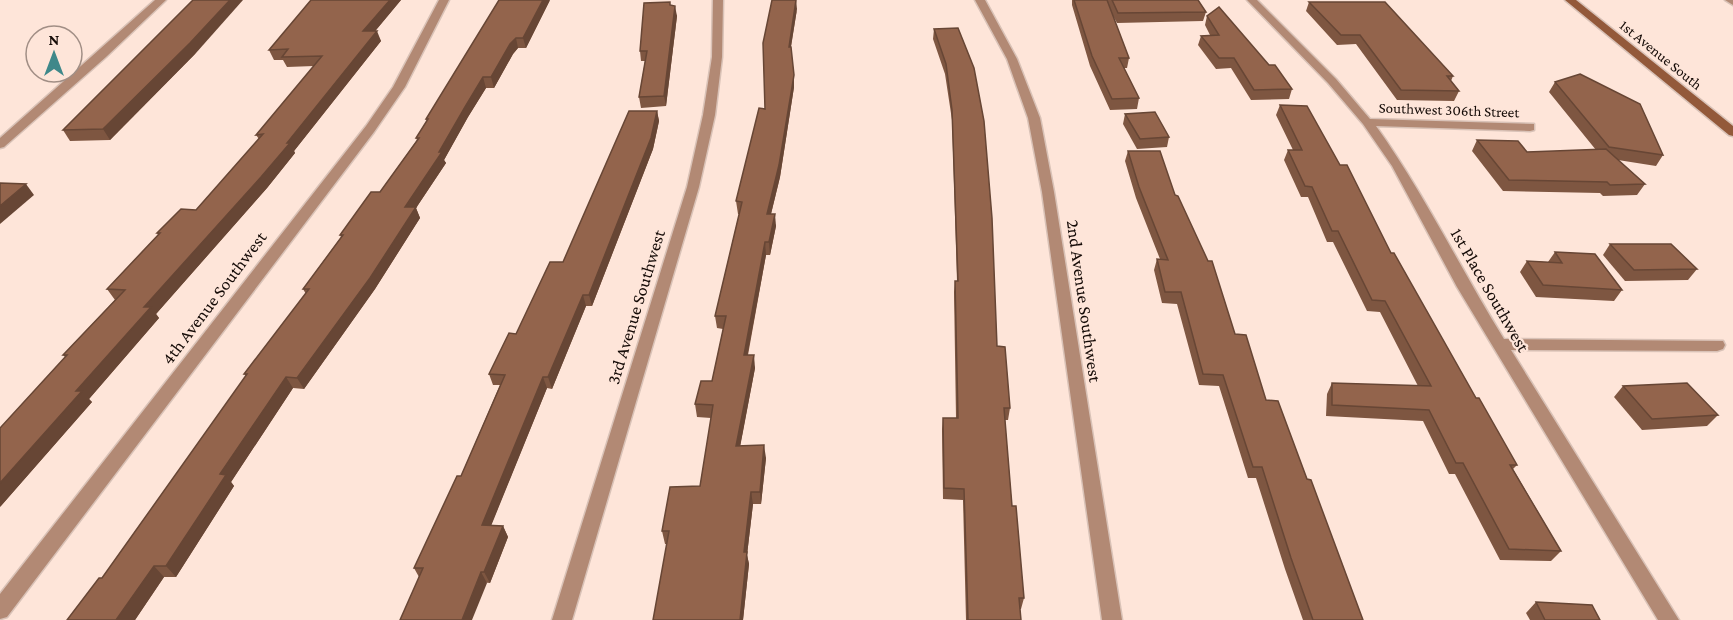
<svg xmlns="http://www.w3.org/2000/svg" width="1733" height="620" viewBox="0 0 1733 620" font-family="'Crimson Pro',serif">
  <rect width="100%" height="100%" fill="#fee5d9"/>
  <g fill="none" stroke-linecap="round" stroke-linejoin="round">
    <defs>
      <g id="minor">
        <polygon points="155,0 166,0 106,57 4,147 0,148 0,138"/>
        <polygon points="439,0 449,0 405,87 374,132 7,617 0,619 0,594 366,126 393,87"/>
        <polygon points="713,0 723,0 722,57 715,115 699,187 572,620 552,620 687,187 703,115 712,57"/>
        <polygon points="975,0 985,0 1017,59 1040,118 1054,192 1122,620 1102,620 1042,192 1028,118 1007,59"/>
        <path d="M1247 0H1257L1336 79 1370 119 1534 124V130L1530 131 1376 126C1424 193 1460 268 1504 339L1723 341 1725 345 1723 349 1717 351 1511 350 1679 620H1658L1457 287 1392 166 1363 124 1328 83Z"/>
        <polygon points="1725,0 1733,0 1733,5"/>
      </g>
      <polygon id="secondary" points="1565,0 1576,0 1733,126 1733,136 1729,135"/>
    </defs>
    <!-- minor casing -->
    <use href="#minor" stroke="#d9c2b7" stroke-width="3"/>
    <!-- secondary casing -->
    <use href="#secondary" stroke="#d9c2b7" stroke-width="3"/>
    <!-- minor -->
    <use href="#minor" fill="#b28974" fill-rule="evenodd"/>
    <!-- secondary -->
    <use href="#secondary" fill="#93593a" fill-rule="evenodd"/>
  </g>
  <!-- wall -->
  <g fill="#7e5641">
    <polygon points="311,0 401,0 375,31 381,41 294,151 295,153 267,188 156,314 159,318 89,399 92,402 0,507 65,357 63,355 115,300 107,289 158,235 157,233 196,210 259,139 256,135 314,66 287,67 283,60 274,60 269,50"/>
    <polygon points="550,0 526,48 518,48 513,54 494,88 486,88 468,117 444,160 446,163 416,208 420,218 375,289 304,389 293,388 231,482 234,486 176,577 164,577 135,620 67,620 102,578 246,376 244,374 306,294 303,289 341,237 340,235 380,192 417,140 416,138 427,121 426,119"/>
    <polygon points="1072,0 1198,0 1206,12 1203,21 1117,23 1111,12 1129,58 1127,68 1124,68 1139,98 1137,109 1110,110 1090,66 1072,5"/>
    <polygon points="1309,2 1453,76 1451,81 1459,91 1454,101 1397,100 1356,44 1337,45 1306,11"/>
    <polygon points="670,5 677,16 666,106 641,108 639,97 645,61 641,61 640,51"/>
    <polygon points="797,9 791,47 794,87 780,177 771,214 776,226 770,255 766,255 748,355 755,368 740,446 766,458 761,504 753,504 747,555 749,564 743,620 653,620 667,544 665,544 662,531 700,486 711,418 697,417 695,404 712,381 723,329 717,328 715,316 739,214 738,214 736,201"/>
    <polygon points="1207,16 1269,65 1292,89 1289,99 1251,100 1231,68 1216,69 1198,45 1201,36 1210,35 1205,25"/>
    <polygon points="958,28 997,346 1010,408 1008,420 1005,420 1012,506 1024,598 1021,609 1020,609 1021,620 966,620 963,500 943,499 942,429 943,418 956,418 954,292 955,281 957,281 952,120 945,74 933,39 934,29"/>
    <polygon points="196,53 110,140 70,141 63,130"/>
    <polygon points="1555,82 1663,155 1656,166 1618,160 1645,184 1637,195 1603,196 1600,193 1503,191 1472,151 1477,140 1527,152 1596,150 1549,92"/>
    <polygon points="1280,105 1340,165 1476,398 1517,465 1513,469 1561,551 1551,561 1500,560 1455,474 1449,474 1423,421 1326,416 1327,394 1332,383 1418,386 1380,312 1367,311 1333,242 1327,242 1308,197 1301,197 1284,160 1288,150 1293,150 1276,115"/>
    <polygon points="657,111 659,121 653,149 592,306 586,306 552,389 547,388 491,525 503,526 508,537 490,583 419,577 414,568 461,476 500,385 493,385 489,374 563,262"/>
    <polygon points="1125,114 1169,137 1167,147 1137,149 1123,124"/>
    <polygon points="1128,151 1175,195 1235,334 1266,400 1307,479 1363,620 1303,620 1285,569 1256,478 1248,478 1219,386 1199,385 1177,304 1162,303 1154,270 1157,259 1160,259 1136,198 1125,161"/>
    <polygon points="1610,244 1697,269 1688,280 1625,281 1603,255"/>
    <polygon points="1555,252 1622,290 1614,301 1536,297 1520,272 1527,261 1548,262"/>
    <polygon points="1623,386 1718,415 1707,426 1642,430 1614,397"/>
    <polygon points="1536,602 1600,620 1530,620 1526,613"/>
  </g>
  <!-- shaded-wall -->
  <g fill="#674635">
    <polygon points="230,0 243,0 196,53 110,140 103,129"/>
    <polygon points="390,0 401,0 367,41 363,31"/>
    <polygon points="543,0 550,0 526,48 523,38"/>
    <polygon points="796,0 797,9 789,58 789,47"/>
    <polygon points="675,6 677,16 666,106 664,96"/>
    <polygon points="377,31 381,41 294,151 295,153 267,188 156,314 159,318 89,399 92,402 0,507 0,483 144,307"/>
    <polygon points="516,38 518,48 513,54 494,88 491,77 510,44"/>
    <polygon points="794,75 794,87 780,177 768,226 767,214"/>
    <polygon points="483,77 486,88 468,117 444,160 446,163 416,208 420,218 375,289 304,389 297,378 405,207"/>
    <polygon points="657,111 659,121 653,149 592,306 589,295"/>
    <polygon points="26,184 34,195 0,224 0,206"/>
    <polygon points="775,214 776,226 770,255 769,242"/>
    <polygon points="765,242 766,255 745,368 744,355"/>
    <polygon points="583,295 586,306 552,389 548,377"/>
    <polygon points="754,355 755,368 738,458 736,446"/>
    <polygon points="286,377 293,388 231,482 234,486 176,577 166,566 220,474"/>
    <polygon points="543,377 547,388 487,536 482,525"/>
    <polygon points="764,445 766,458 761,504 760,492"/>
    <polygon points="751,492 753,504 747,555 749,564 743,620 740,620 744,552"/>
    <polygon points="503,526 508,537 490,583 484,572"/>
    <polygon points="154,566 164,577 135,620 116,620"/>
    <polygon points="481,572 487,583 472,620 462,620"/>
  </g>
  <!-- building -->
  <g fill="#93644c" stroke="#674635" stroke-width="1.5">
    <polygon points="193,0 230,0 190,43 103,129 63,130"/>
    <polygon points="311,0 390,0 363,31 377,31 287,143 290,143 261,177 144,307 151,307 76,391 82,391 0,483 0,428 67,355 63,355 125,290 107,289 160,233 157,233 181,209 196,210 263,134 256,135 322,56 282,57 288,49 269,50"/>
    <polygon points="499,0 543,0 523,38 516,38 510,44 491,77 483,77 465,107 439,152 442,152 405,207 416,207 370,278 297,378 286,377 220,474 226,475 166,566 154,566 116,620 67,620 99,578 102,578 247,374 244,374 309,289 303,289 343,235 340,235 371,192 380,192 419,138 416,138 428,119 426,119"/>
    <polygon points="772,0 796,0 789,47 791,47 794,75 779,165 767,214 775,214 769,242 765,242 744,355 754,355 736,446 764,445 760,492 751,492 744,552 747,552 740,620 653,620 669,531 662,531 670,487 700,486 713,405 695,404 701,381 712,381 726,316 715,316 742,202 736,201 759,108 765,109 763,43"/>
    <polygon points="1074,0 1107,0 1129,58 1119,58 1139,98 1112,99 1092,56"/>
    <polygon points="1112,0 1198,0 1206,12 1118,13"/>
    <polygon points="670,2 670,5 675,6 664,96 639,97 647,51 640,51 644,3"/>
    <polygon points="1309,2 1385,2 1453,76 1447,76 1459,91 1401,90 1360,35 1341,35"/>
    <polygon points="1219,7 1269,65 1275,65 1292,89 1254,90 1234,58 1219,58 1201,36 1219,35 1207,16"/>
    <polygon points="958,28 974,68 984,121 992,218 997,346 1005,347 1010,408 1004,408 1012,506 1016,506 1024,598 1019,598 1021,620 968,620 964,489 944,488 943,418 958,418 955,281 958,281 952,110 946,64 934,29"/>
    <polygon points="1580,74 1640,104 1663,155 1609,147 1555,82"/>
    <polygon points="1280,105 1307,106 1340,165 1347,165 1391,253 1394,253 1476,398 1479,398 1517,465 1510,465 1561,551 1509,549 1463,463 1456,463 1429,410 1332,405 1332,383 1431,386 1385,301 1372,300 1338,231 1332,231 1312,187 1305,186 1288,150 1302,150"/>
    <polygon points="629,111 657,111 651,138 589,295 583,295 548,377 543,377 482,525 503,526 484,572 481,572 462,620 400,620 423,568 414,568 457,476 461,476 505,375 489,374 509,333 516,334 550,262 563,262"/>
    <polygon points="1155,112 1169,137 1140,139 1125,114"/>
    <polygon points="1477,140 1518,141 1527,152 1606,149 1645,184 1610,185 1607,182 1509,180"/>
    <polygon points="1128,151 1160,151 1175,195 1178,196 1208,261 1212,261 1235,334 1246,335 1266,400 1278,401 1307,479 1311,480 1363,620 1313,620 1291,558 1262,467 1253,467 1223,375 1203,374 1181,292 1165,292 1157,259 1168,260 1139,187"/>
    <polygon points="0,183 26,184 0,206"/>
    <polygon points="1610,244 1671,244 1697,269 1634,270"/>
    <polygon points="1555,252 1595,254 1622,290 1543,285 1527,261 1562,263"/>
    <polygon points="1687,383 1718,415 1652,419 1623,386"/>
    <polygon points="1536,602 1592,605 1600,620 1545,620"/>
  </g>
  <g text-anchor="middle" stroke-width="4.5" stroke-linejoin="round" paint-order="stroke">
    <!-- far-street labels -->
    <g font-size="15" fill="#150b07" stroke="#fee5d9">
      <text transform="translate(1661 55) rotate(39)" y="5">1st Avenue South</text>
      <text transform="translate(1449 110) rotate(2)" y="5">Southwest 306th Street</text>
    </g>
    <!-- street labels -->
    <g font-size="18" fill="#150b07" stroke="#fee5d9">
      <text transform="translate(1490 290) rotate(60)" y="6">1st Place Southwest</text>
      <text transform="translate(214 298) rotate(-53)" y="6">4th Avenue Southwest</text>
      <text transform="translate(1084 301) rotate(82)" y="6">2nd Avenue Southwest</text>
      <text transform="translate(636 307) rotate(-73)" y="6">3rd Avenue Southwest</text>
    </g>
  </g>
  <!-- north arrow -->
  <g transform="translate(54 54)"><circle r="28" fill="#fee5d9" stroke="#a18e85" stroke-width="1.5"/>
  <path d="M0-4.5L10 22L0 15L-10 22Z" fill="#3f888a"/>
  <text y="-9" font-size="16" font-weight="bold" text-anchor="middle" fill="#150b07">N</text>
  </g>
</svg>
